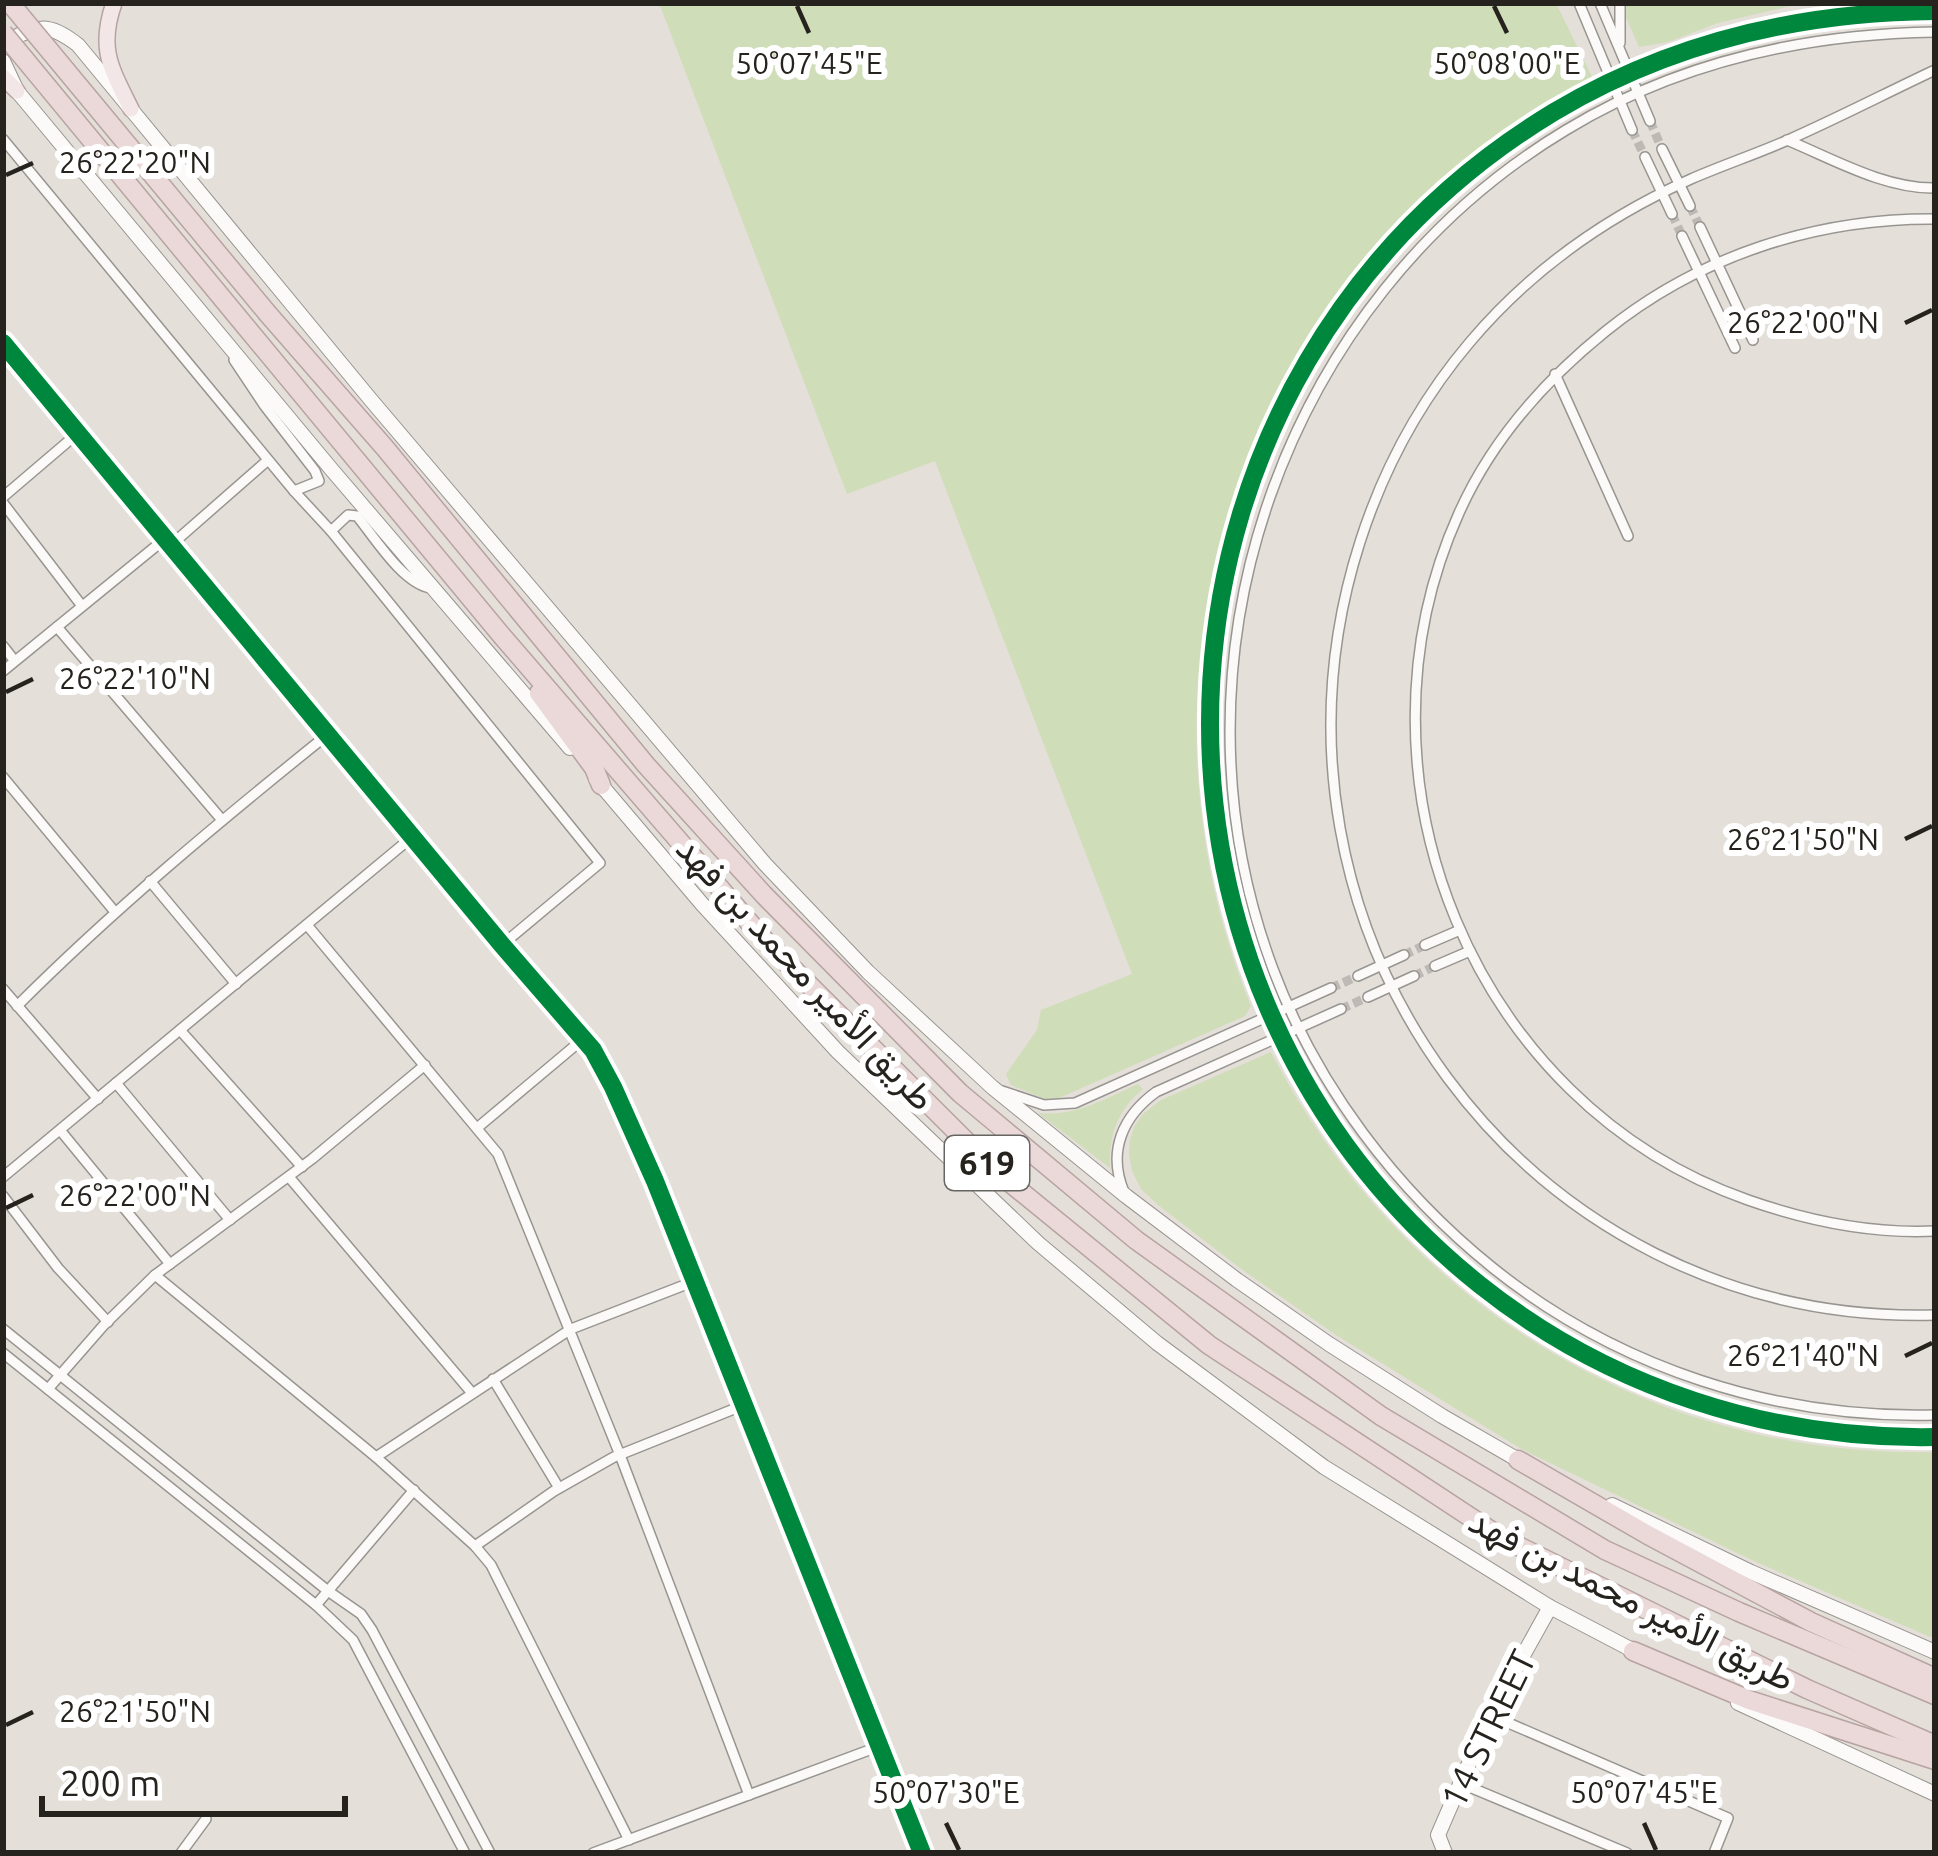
<svg xmlns="http://www.w3.org/2000/svg" width="1938" height="1856" viewBox="0 0 1938 1856" font-family="Ubuntu,Vazirmatn,sans-serif">
  <rect width="100%" height="100%" fill="#e4dfd9"/>
  <!-- green -->
  <g fill="#d0ddb9">
    <path d="M659 3H1556L1592 77C1256 248 1108 658 1251 1006L1245 1016 1059 1098 1045 1099 1011 1085 1006 1074 1037 1030 1041 1010 1132 974 935 461 847 494Z"/>
    <polygon points="1616,3 1804,3 1718,23 1668,42 1639,47 1625,15"/>
    <path d="M1271 1052C1400 1303 1651 1458 1935 1452V1639L1756 1562 1523 1450 1336 1335 1244 1271 1158 1205 1141 1189 1132 1171 1129 1153 1130 1140 1134 1127 1143 1114 1161 1100Z"/>
    <path d="M1138 1084 1143 1089C1117 1111 1109 1134 1110 1168L1038 1113C1075 1117 1105 1099 1138 1084Z"/>
  </g>
  <g fill="none" stroke-linecap="round" stroke-linejoin="round">
    <!-- minor-tunnel -->
    <g stroke="#beb9b4" stroke-width="9" stroke-dasharray="9 4.5" stroke-linecap="butt">
      <polyline points="1650,121 1662,149"/>
      <polyline points="1632,130 1645,157"/>
      <polyline points="1690,206 1700,227"/>
      <polyline points="1672,214 1682,236"/>
      <polyline points="1404,955 1425,945"/>
      <polyline points="1414,976 1435,966"/>
      <polyline points="1331,988 1358,976"/>
      <polyline points="1341,1009 1368,997"/>
    </g>
    <defs>
      <g id="minor">
        <polyline points="1579,3 1632,130"/>
        <polyline points="1600,3 1650,121"/>
        <path d="M1935 11C1801 12 1670 43 1554 112 1127 370 1092 975 1480 1285 1609 1388 1770 1440 1935 1437"/>
        <path d="M1935 32C1805 34 1678 62 1566 130 1283 300 1157 660 1273 969 1317 1086 1396 1190 1493 1268 1618 1368 1775 1419 1935 1415"/>
        <polyline points="1620,43 1620,3"/>
        <path d="M1935 70C1886 93 1838 118 1788 140 1756 154 1723 165 1691 179 1606 217 1530 271 1470 342 1420 401 1383 470 1360 542 1236 930 1526 1326 1935 1315"/>
        <polyline points="3,139 294,491 331,531 600,863 502,945"/>
        <path d="M1787 140C1833 159 1885 189 1935 188"/>
        <polyline points="1662,149 1690,206"/>
        <polyline points="1645,157 1672,214"/>
        <path d="M1935 219C1816 218 1699 256 1606 331 1544 381 1492 439 1459 513 1340 777 1473 1104 1748 1200 1808 1221 1871 1234 1935 1231"/>
        <polyline points="1700,227 1753,340"/>
        <polyline points="1682,236 1735,348"/>
        <polyline points="3,343 502,945 593,1050 613,1087 655,1181 922,1853"/>
        <polyline points="234,360 264,405 315,471 319,481 294,491"/>
        <polyline points="1555,374 1628,536"/>
        <polyline points="3,497 78,433"/>
        <polyline points="3,503 82,606"/>
        <path d="M331 531 348 515 357 516C375 538 403 584 431 588"/>
        <polyline points="171,545 268,460"/>
        <polyline points="57,627 222,820"/>
        <polyline points="3,646 14,660"/>
        <polyline points="3,671 166,538"/>
        <polyline points="3,777 115,912"/>
        <polyline points="150,881 236,984"/>
        <polyline points="307,925 498,1154 620,1455 749,1795"/>
        <polyline points="1425,945 1460,930"/>
        <polyline points="1435,966 1470,951"/>
        <polyline points="1358,976 1404,955"/>
        <polyline points="3,989 98,1099"/>
        <polyline points="1368,997 1414,976"/>
        <path d="M17 1006C114 909 220 821 327 735"/>
        <polyline points="180,1030 302,1167"/>
        <polyline points="116,1083 230,1220"/>
        <polyline points="1002,1091 1044,1105 1075,1103 1331,988"/>
        <polyline points="477,1128 583,1039"/>
        <polyline points="60,1130 170,1264"/>
        <polyline points="3,1177 412,837"/>
        <polyline points="289,1177 472,1393"/>
        <path d="M1124 1192C1107 1151 1123 1116 1156 1092L1341 1009"/>
        <polyline points="3,1196 58,1268 108,1322"/>
        <polyline points="155,1275 376,1457 475,1546 491,1565 629,1840"/>
        <polyline points="3,1329 328,1591 361,1614 372,1630 490,1853"/>
        <polyline points="3,1353 316,1605 353,1640 465,1853"/>
        <polyline points="493,1379 559,1488"/>
        <polyline points="48,1389 103,1326 155,1275 312,1159 425,1065"/>
        <polyline points="376,1457 571,1329 695,1281"/>
        <polyline points="475,1546 554,1491 614,1457 744,1405"/>
        <polyline points="316,1605 414,1490"/>
        <polyline points="1490,1715 1728,1818 1714,1853"/>
        <polyline points="1460,1783 1627,1853"/>
        <polyline points="181,1853 206,1819"/>
        <polyline points="593,1853 880,1746"/>
      </g>
      <g id="secondary">
        <path d="M4 43C37 25 48 22 78 45L371 400 765 864 868 972 992 1087 1126 1196 1237 1280 1329 1344 1442 1416 1527 1465"/>
        <polyline points="3,61 17,91 332,470 570,748"/>
        <polyline points="596,779 702,904 838,1052 1038,1243 1157,1343 1324,1467 1550,1607 1638,1653"/>
        <polyline points="1612,1505 1751,1572 1935,1652"/>
        <polyline points="1738,1703 1935,1794"/>
        <polyline points="1445,1853 1438,1835 1490,1715 1550,1607"/>
      </g>
      <g id="primary">
        <path d="M114 3C98 49 111 68 131 109"/>
        <polyline points="3,77 17,91"/>
      </g>
      <g id="motorway">
        <polyline points="268,314 385,448 646,765 764,895 960,1093 1136,1240 1381,1416 1605,1550 1739,1612 1935,1695"/>
        <polyline points="246,327 502,636 768,944 997,1172 1209,1345 1502,1538 1807,1689 1935,1745"/>
        <polyline points="539,693 594,768 601,785"/>
        <polyline points="1518,1460 1648,1535 1811,1622 1935,1678"/>
        <polyline points="1633,1651 1749,1700 1935,1760"/>
      </g>
    </defs>
    <!-- minor casing -->
    <use href="#minor" stroke="#989590" stroke-width="12"/>
    <!-- secondary casing -->
    <use href="#secondary" stroke="#989590" stroke-width="16"/>
    <!-- primary casing -->
    <use href="#primary" stroke="#b7a3a1" stroke-width="18"/>
    <!-- motorway casing -->
    <use href="#motorway" stroke="#b7a3a1" stroke-width="21"/>
    <!-- minor -->
    <use href="#minor" stroke="#fbfaf9" stroke-width="9"/>
    <!-- secondary -->
    <use href="#secondary" stroke="#fbfaf9" stroke-width="14"/>
    <!-- primary -->
    <use href="#primary" stroke="#f2e6e6" stroke-width="15"/>
    <!-- motorway -->
    <use href="#motorway" stroke="#ebd9d9" stroke-width="18"/>
    <defs>
      <g id="motorway-bridge">
        <polyline points="10,3 268,314"/>
        <polyline points="3,33 246,327"/>
      </g>
    </defs>
    <!-- motorway-bridge casing -->
    <use href="#motorway-bridge" stroke="#b7a3a1" stroke-width="21" stroke-linecap="butt"/>
    <!-- motorway-bridge -->
    <use href="#motorway-bridge" stroke="#ebd9d9" stroke-width="18"/>
    <defs>
      <g id="cycleway">
        <path d="M1935 11C1801 12 1670 43 1554 112 1127 370 1092 975 1480 1285 1609 1388 1770 1440 1935 1437"/>
        <polyline points="3,343 502,945 593,1050 613,1087 655,1181 922,1853"/>
      </g>
    </defs>
    <!-- cycleway casing -->
    <use href="#cycleway" stroke="#fff" stroke-width="26"/>
    <!-- cycleway -->
    <use href="#cycleway" stroke="#00873e" stroke-width="18"/>
  </g>
  <!-- ticks -->
  <path fill="none" stroke="#26231e" stroke-width="4.5" d="M797 6 809 33M1494 6 1507 33M6 175 33 163M1905 323 1932 310M6 692 33 679M1905 839 1932 826M6 1208 33 1195M1905 1356 1932 1343M6 1725 33 1712M946 1823 959 1850M1644 1823 1656 1850"/>
  <g text-anchor="middle" stroke-width="12" stroke-linejoin="round" paint-order="stroke">
    <!-- shield labels -->
    <rect fill="#fff" stroke="#676562" stroke-width="3" x="945" y="1136" width="84" height="54" rx="9"/>
    <g font-size="33" font-weight="bold" fill="#26231e">
      <text x="987" y="1175">619</text>
    </g>
    <!-- street labels -->
    <g font-size="36" fill="#26231e" stroke="#fff">
      <text transform="translate(806 973) rotate(47)" y="13">طريق الأمير محمد بن فهد</text>
      <text transform="translate(1632 1599) rotate(27)" y="13">طريق الأمير محمد بن فهد</text>
      <text transform="translate(1488 1729) rotate(-64)" y="13">14 STREET</text>
    </g>
  </g>
  <g font-size="30" text-anchor="middle" fill="#26231e" stroke="#fff" stroke-width="12" stroke-linejoin="round" paint-order="stroke">
    <text x="809" y="74">50°07'45"E</text>
    <text x="1507" y="74">50°08'00"E</text>
    <text x="135" y="173">26°22'20"N</text>
    <text x="1803" y="333">26°22'00"N</text>
    <text x="135" y="689">26°22'10"N</text>
    <text x="1803" y="850">26°21'50"N</text>
    <text x="135" y="1206">26°22'00"N</text>
    <text x="1803" y="1366">26°21'40"N</text>
    <text x="135" y="1722">26°21'50"N</text>
    <text x="946" y="1803">50°07'30"E</text>
    <text x="1644" y="1803">50°07'45"E</text>
  </g>
  <!-- border -->
  <rect width="1938" height="1856" fill="none" stroke="#26231e" stroke-width="12"/>
  <!-- scale -->
  <path d="M42 1796v18h303v-18" fill="none" stroke="#26231e" stroke-width="6"/>
  <text x="60" y="1796" font-size="36" fill="#26231e" stroke="#ffffff" stroke-width="9" paint-order="stroke">200 m</text>
</svg>
